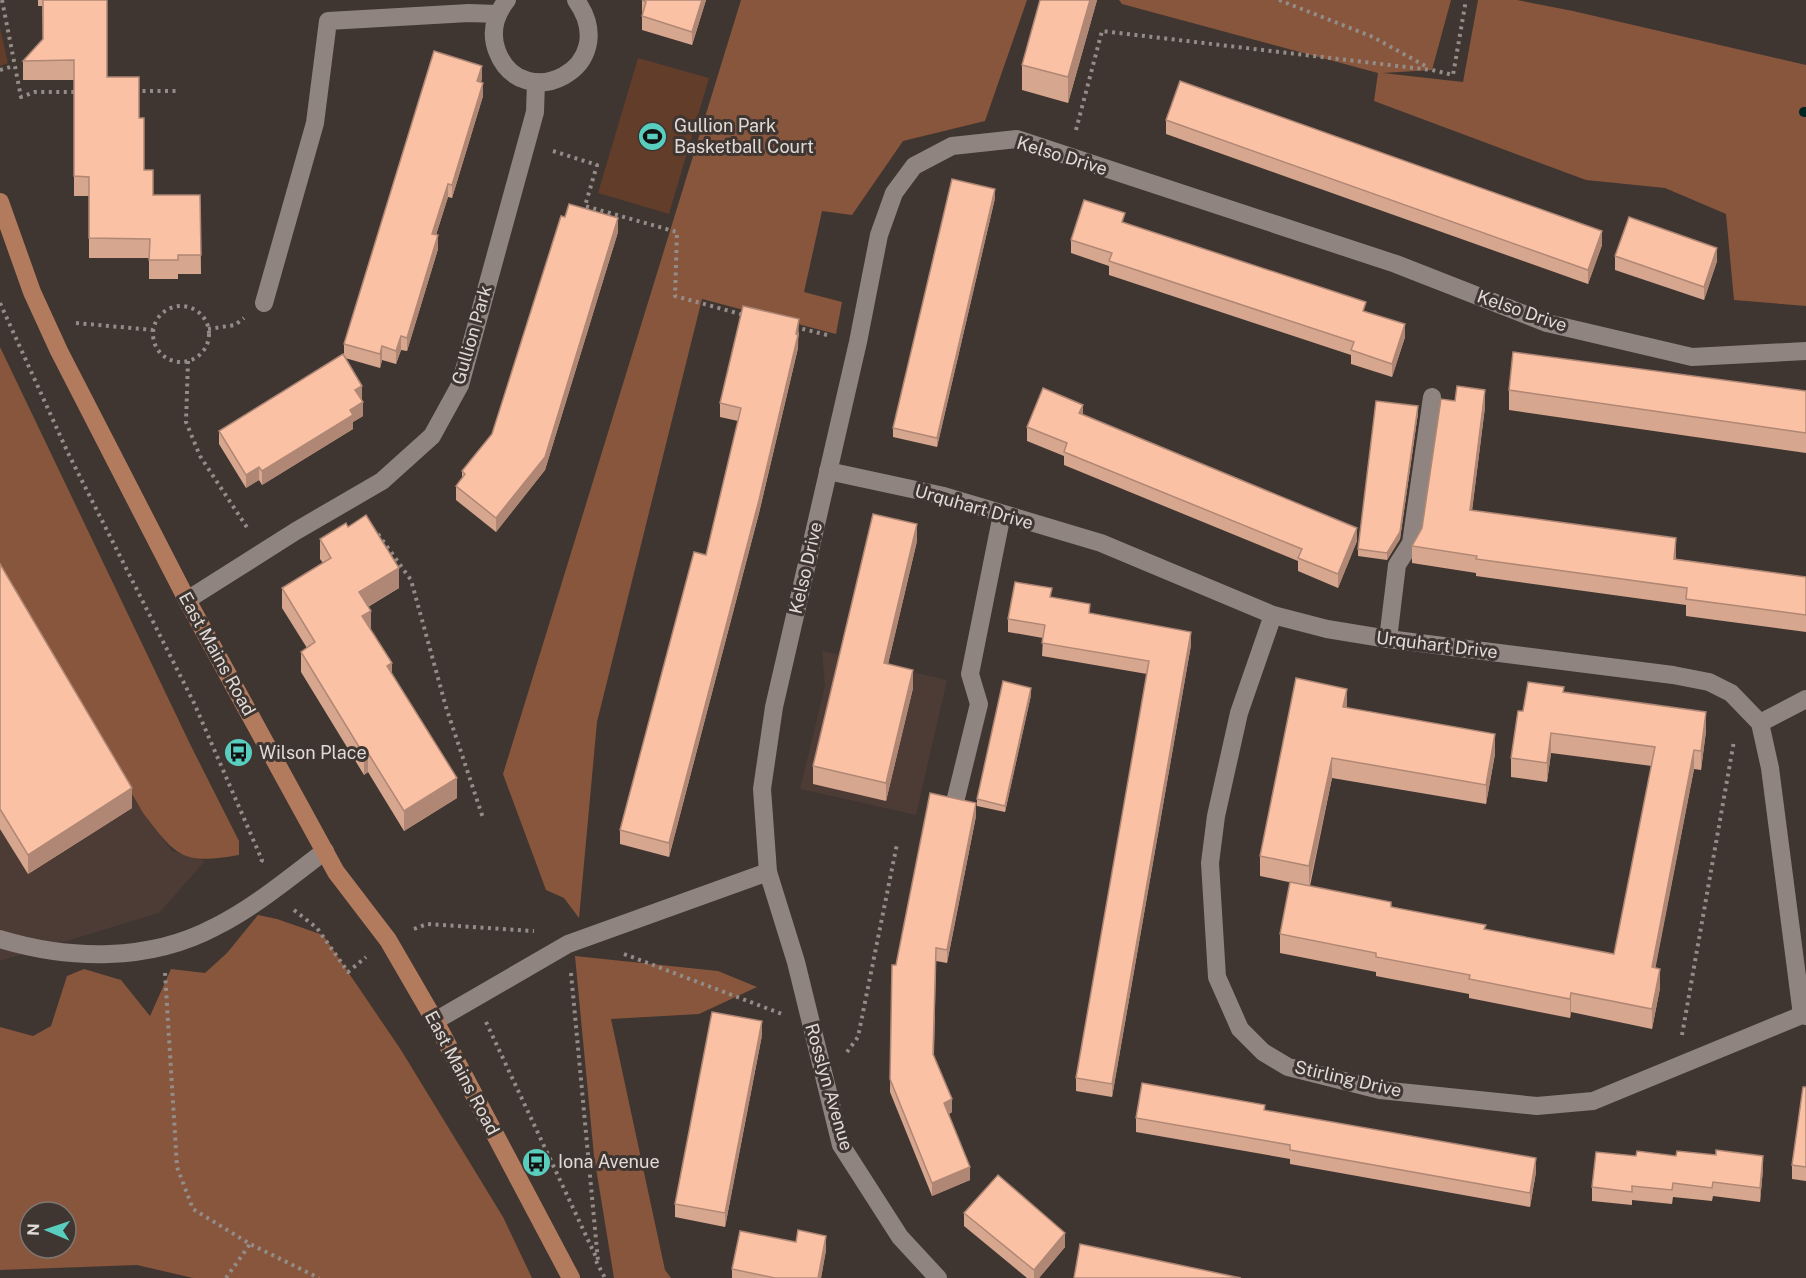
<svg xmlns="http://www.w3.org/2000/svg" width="1806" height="1278" viewBox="0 0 1806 1278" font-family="'Public Sans',sans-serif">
  <rect width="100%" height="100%" fill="#3f3531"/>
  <!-- built -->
  <g fill="#4c3c35">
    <polygon points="0,564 143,813 172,851 205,861 159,913 0,961"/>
    <polygon points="822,651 947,680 916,815 800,789 825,686"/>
  </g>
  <!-- green -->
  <g fill="#623d2a">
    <polygon points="0,28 8,63 0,66"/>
    <polygon points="638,58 709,78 669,214 598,193"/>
  </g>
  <!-- forest -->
  <g fill="#88563d" fill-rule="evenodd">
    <polygon points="741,0 1027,0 985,121 903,141 852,215 822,211 804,292 842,302 836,334 702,299 597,722 579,918 564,898 546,890 503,774"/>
    <polygon points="1119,0 1451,0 1432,70 1383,73 1463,82 1478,0 1517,0 1573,11 1806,65 1806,306 1734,300 1726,214 1665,188 1586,180 1374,101 1378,73 1122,4"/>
    <path d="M0 347 191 746 239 841V855C182 865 177 857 143 813L0 564Z"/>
    <path d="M258 915 277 919 323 935 401 1050 503 1217 532 1278H193L137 1265 0 1270V1027L33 1036 51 1026 67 976 84 969 121 980 150 1016 171 969 205 973 227 953ZM30 1212H66V1248H30Z"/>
    <polygon points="575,956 718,971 757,987 699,1014 611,1019 665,1270 671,1278 614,1278 594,1156"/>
  </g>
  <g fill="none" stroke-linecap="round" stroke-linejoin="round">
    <!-- stream -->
    <polyline stroke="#002621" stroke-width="10" points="1804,112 1806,112"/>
    <!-- path -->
    <g stroke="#948c88" stroke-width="4" stroke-dasharray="3 4.5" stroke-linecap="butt">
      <polyline points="2,0 21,97 35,92 76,92"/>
      <polyline points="1279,0 1373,37 1429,68"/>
      <polyline points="0,70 14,66"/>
      <polyline points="135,91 176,91"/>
      <polyline points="1076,130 1102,31 1432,70 1453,75 1466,0"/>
      <polyline points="553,151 597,165 585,206 677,232 675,296 744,315"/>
      <polyline points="0,303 68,453 194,703 262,860 260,864"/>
      <circle cx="181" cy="334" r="28"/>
      <polyline points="76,323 153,330"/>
      <polyline points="795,327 831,336"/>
      <polyline points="208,329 235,325 244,318"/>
      <polyline points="188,361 186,422 200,456 248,529"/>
      <polyline points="378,534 411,580 446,707 483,818"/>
      <polyline points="294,910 317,928 348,972 366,957"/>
      <polyline points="414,929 427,924 534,931"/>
      <polyline points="624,954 782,1014"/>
      <polyline points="165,973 177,1167 193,1209 250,1244 319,1278"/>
      <polyline points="571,973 598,1261"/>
      <polyline points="486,1022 596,1257"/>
      <polyline points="1682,1035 1734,741"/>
      <polyline points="847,1052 858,1037 897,844"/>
      <polyline points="596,1261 605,1278"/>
      <polyline points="226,1278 250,1244"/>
    </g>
    <!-- minor -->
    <g stroke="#8f847f" stroke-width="18">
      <path d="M507 0C495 15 490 32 497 51 522 117 624 68 576 0"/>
      <polyline points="264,303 315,123 328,21 469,13 497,14"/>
      <polyline points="828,471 944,496 1101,543 1273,615 1327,629 1388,639 1673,675 1709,682 1731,693 1760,723 1770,768 1802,1015"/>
      <polyline points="187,600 296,531 382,481 432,436 460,385 535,112 536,82"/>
      <polyline points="1273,615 1239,713 1216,816 1210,863 1217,977 1240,1029 1263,1052 1288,1067 1380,1090 1537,1106 1593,1101 1802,1015 1806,1016"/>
      <polyline points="1388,639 1397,565 1411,543 1432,397"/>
      <polyline points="1760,723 1806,699"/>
      <polyline points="955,802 979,704 970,674 1002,514"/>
      <path d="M0 939C70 960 149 962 215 927 255 907 289 878 325 851"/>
      <polyline points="435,1021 568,944 768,872"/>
      <polyline points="938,1278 900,1237 841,1145 796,962 768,872 762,789 774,707 858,342 879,235 894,193 914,166 952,146 1017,139 1396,264 1547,323 1692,357 1806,351"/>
    </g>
    <!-- major -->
    <polyline stroke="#b37b5e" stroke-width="18" points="0,202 32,292 59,351 187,600 336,872 388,940 435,1021 571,1278"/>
  </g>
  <!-- wall -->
  <g fill="#d7a68e">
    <polygon points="38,0 107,0 107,77 139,118 144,170 153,195 200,195 201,274 178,274 178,279 149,279 149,258 89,258 89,196 74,196 74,80 23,80 23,61 43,40 42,6 38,6"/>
    <polygon points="642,0 706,0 692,45 642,30"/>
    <polygon points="1097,0 1068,103 1022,90 1022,65"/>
    <polygon points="482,79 481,82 483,96 452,198 448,197 436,235 438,249 407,351 401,350 396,364 382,360 380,368 345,358 362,400 363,416 353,422 353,429 262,485 259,480 246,488 219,444 219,431 344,356 344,344"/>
    <polygon points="1166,120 1602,245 1588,284 1166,134"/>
    <polygon points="995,198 937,447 893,437 893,428"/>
    <polygon points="1125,223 1366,312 1405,337 1392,377 1351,364 1351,355 1109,275 1109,266 1071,253 1071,240"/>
    <polygon points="618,232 545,470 496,532 456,500 456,486 462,479 462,471 492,434"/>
    <polygon points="1615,256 1717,261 1704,300 1615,270"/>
    <polygon points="799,332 798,338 798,348 759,513 669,857 620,844 620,830 706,555 738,421 720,417 720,403"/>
    <polygon points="1509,390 1806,391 1806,453 1509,410"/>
    <polygon points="1485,407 1472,510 1676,555 1676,559 1806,577 1806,632 1686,616 1686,605 1476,576 1476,573 1412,563 1412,546"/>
    <polygon points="1418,413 1400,539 1387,560 1358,556 1358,549"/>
    <polygon points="1083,415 1357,541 1338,588 1298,571 1298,561 1064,465 1064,456 1027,441 1027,427"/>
    <polygon points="320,539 399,588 368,607 371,630 392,674 457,798 404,831 368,772 364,775 301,672 301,652 307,648 282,608 282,588 323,563 320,559"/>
    <polygon points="917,541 888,664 913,688 886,801 813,784 813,766"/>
    <polygon points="0,564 132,808 28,874 0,829"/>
    <polygon points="1052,598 1090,613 1191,645 1112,1097 1076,1091 1076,1078 1147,674 1042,656 1043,638 1008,632 1008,619"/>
    <polygon points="1564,692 1706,731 1701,770 1694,769 1655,968 1660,988 1652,1029 1571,1012 1570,1018 1469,998 1469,994 1376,976 1376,972 1280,953 1280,934 1293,883 1260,876 1260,856 1347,708 1495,754 1486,804 1332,778 1310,886 1486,930 1614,954 1652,766 1551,753 1547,782 1511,777 1511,758 1523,711"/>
    <polygon points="1031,695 1005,812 977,806 977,799"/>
    <polygon points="976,816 947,963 936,961 934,1055 952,1112 949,1114 970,1180 932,1196 890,1092 892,965 896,965"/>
    <polygon points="762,1035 725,1227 675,1217 675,1204"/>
    <polygon points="1806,1087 1806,1181 1792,1179 1792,1165"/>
    <polygon points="1265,1110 1536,1172 1530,1207 1290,1164 1290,1159 1136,1132 1136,1118"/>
    <polygon points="1763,1169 1760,1202 1713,1196 1712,1201 1673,1197 1672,1204 1632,1200 1632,1205 1592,1201 1592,1187"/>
    <polygon points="964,1213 1065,1247 1039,1278 1027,1278 964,1226"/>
    <polygon points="826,1250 821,1278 732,1278 732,1269"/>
  </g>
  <!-- shaded-wall -->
  <g fill="#af8774">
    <polygon points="702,0 706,0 692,45 692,32"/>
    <polygon points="1090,0 1097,0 1068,103 1068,77"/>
    <polygon points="482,66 482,79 477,94 477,81"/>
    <polygon points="483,83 483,96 452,198 452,185"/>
    <polygon points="448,184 448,197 432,247 432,234"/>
    <polygon points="995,189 995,198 937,447 937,438"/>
    <polygon points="618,218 618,232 545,470 496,532 496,518"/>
    <polygon points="1602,231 1602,245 1588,284 1588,270"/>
    <polygon points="438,235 438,249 407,351 407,338"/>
    <polygon points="1717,248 1717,261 1704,300 1704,287"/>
    <polygon points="799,319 798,348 759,513 669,857 669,843"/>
    <polygon points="1405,324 1405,337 1392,377 1392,364"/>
    <polygon points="401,336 401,350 396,364 396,351"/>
    <polygon points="382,346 382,360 380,368 380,354"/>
    <polygon points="362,386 362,400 355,404 355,390"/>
    <polygon points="1485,390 1485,407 1470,527 1470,510"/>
    <polygon points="363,402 363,416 353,422 353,429 262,485 262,471"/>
    <polygon points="1083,405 1083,418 1079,413"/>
    <polygon points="1418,406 1418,413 1400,539 1387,560 1387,553"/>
    <polygon points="259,467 259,480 246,488 246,475"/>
    <polygon points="917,524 917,541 884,681 884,663"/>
    <polygon points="1357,528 1357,541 1338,588 1338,574"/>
    <polygon points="1676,538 1676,555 1674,575 1674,559"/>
    <polygon points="399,568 399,588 359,612 359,592"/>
    <polygon points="371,611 371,631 362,616"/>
    <polygon points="1191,632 1191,645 1112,1097 1112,1084"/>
    <polygon points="392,663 392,683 387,666"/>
    <polygon points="913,670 913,688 886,801 886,783"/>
    <polygon points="1031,688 1031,695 1005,812 1005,806"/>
    <polygon points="1347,689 1347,709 1343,707"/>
    <polygon points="1706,712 1706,731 1701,770 1701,751"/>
    <polygon points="1551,733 1551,753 1547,782 1547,763"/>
    <polygon points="1495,734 1495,754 1486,804 1486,785"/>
    <polygon points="1694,750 1694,769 1652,986 1652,967"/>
    <polygon points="368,753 368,772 364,775 364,755"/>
    <polygon points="1332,758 1332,778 1309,886 1309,866"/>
    <polygon points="457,778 457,798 404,831 404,811"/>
    <polygon points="132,788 132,808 28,874 28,855"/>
    <polygon points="976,803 976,816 947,963 947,950"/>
    <polygon points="1660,969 1660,988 1652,1029 1652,1009"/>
    <polygon points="1571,993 1571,1012 1570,1018 1570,999"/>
    <polygon points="762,1021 762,1035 725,1227 725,1213"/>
    <polygon points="952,1099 952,1112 944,1116 944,1103"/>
    <polygon points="1763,1156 1763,1169 1760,1202 1760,1188"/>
    <polygon points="1536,1158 1536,1172 1530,1207 1530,1193"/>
    <polygon points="970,1167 970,1180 932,1196 932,1183"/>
    <polygon points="1065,1233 1065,1247 1039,1278 1034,1278 1034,1270"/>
    <polygon points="826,1236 826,1250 821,1278 818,1278"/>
  </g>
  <!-- building -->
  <g fill="#fac1a5" stroke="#af8774" stroke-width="1.5">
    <polygon points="43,0 107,0 107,77 139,77 139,118 144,118 144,170 153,170 153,195 200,195 201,255 178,255 178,260 149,260 150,239 89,238 89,177 74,176 74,60 23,61 43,39"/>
    <polygon points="642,0 702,0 692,32 642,16 646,2"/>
    <polygon points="1040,0 1090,0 1068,77 1022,65"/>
    <polygon points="434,51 482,66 477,81 483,83 452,185 448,184 432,234 438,235 407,338 401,336 396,351 382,346 380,354 344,344"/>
    <polygon points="1180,81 1602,231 1588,270 1166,120"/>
    <polygon points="952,179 995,189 937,438 893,428"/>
    <polygon points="1084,200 1125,213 1122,222 1366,302 1363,311 1405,324 1392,364 1351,350 1354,342 1109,261 1112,253 1071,240"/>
    <polygon points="569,204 618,218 545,457 496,518 456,486 465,474 462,471 492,434 561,216 565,217"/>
    <polygon points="1629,217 1717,248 1704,287 1615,256"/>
    <polygon points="743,306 799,319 796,334 798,335 759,500 669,843 620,830 694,552 706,555 741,408 720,403"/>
    <polygon points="1513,352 1806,391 1806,433 1509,390"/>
    <polygon points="343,354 362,386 355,390 363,402 350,410 353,415 262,471 259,467 246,475 219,431"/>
    <polygon points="1457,386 1485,390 1470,510 1676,538 1674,559 1806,577 1806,615 1686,599 1687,588 1476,559 1477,556 1412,546 1422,528 1441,399 1455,401"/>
    <polygon points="1043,388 1083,405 1079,413 1357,528 1338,574 1298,558 1302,549 1064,452 1067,443 1027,427"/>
    <polygon points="1376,401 1418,406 1400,532 1387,553 1358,549"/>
    <polygon points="873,514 917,524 884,663 913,670 886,783 813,766"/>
    <polygon points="366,515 399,568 359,592 371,611 362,616 392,663 387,666 457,778 404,811 368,753 364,755 301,652 315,642 282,588 331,558 320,539 346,523 348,527"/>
    <polygon points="0,564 132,788 28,855 0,809"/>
    <polygon points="1015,582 1052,588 1050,597 1090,604 1089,613 1191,632 1112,1084 1076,1078 1149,661 1042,643 1045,625 1008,619"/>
    <polygon points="1296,678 1347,689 1343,707 1495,734 1486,785 1332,758 1309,866 1260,856"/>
    <polygon points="1003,681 1031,688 1005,806 977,799"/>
    <polygon points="1528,682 1564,687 1563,692 1706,712 1701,751 1694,750 1652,967 1660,969 1652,1009 1571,993 1570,999 1469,979 1470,975 1376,957 1376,953 1280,934 1290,882 1391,902 1391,907 1486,925 1484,929 1614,954 1655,747 1551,733 1547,763 1511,758 1518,711 1523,711"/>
    <polygon points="930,793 976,803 947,950 936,948 933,1054 952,1099 944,1103 970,1167 932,1183 890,1079 892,965 896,965"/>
    <polygon points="712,1012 762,1021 725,1213 675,1204"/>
    <polygon points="1142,1083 1265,1105 1264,1110 1536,1158 1530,1193 1290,1150 1290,1145 1136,1118"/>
    <polygon points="1803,1087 1806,1087 1806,1167 1792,1165"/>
    <polygon points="1716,1150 1763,1156 1760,1188 1713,1182 1712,1188 1673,1183 1672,1190 1632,1186 1632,1192 1592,1187 1596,1152 1636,1156 1637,1151 1676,1156 1677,1151 1716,1155"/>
    <polygon points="998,1175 1065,1233 1034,1270 964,1213"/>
    <polygon points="798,1230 826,1236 818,1278 775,1278 732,1269 740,1231 796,1242"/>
    <polygon points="1080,1244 1241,1278 1074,1278"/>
  </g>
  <!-- icons -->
  <defs>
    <symbol id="stadium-disc" viewBox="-11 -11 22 22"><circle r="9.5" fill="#59cebf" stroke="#3f3531"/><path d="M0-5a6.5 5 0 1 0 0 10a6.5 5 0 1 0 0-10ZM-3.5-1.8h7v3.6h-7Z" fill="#111"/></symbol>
    <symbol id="bus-disc" viewBox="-11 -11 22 22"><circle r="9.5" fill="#59cebf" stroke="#3f3531"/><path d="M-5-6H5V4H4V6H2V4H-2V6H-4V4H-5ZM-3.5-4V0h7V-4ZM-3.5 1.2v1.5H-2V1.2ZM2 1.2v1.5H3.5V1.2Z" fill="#111"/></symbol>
  </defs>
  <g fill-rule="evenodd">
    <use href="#stadium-disc" x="636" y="120" width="33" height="33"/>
    <use href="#bus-disc" x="222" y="736" width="33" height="33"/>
    <use href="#bus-disc" x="520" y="1146" width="33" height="33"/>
  </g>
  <g text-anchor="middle" stroke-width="6" stroke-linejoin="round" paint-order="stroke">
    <!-- poi labels -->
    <g font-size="18" fill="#e0dad7" stroke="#3f3531" text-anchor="start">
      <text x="674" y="132">Gullion Park<tspan x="674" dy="21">Basketball Court</tspan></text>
      <text x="259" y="759">Wilson Place</text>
      <text x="558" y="1168">Iona Avenue</text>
    </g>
    <!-- street labels -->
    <g font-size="18" fill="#e0dad7" stroke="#3f3531">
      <text transform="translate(1062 156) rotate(17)" y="6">Kelso Drive</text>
      <text transform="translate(1522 311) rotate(19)" y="6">Kelso Drive</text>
      <text transform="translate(472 335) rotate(-74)" y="6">Gullion Park</text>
      <text transform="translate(974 507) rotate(16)" y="6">Urquhart Drive</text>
      <text transform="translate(806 568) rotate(-77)" y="6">Kelso Drive</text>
      <text transform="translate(1437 645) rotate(7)" y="6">Urquhart Drive</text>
      <text transform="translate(217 654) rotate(61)" y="6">East Mains Road</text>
      <text transform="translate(462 1073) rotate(62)" y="6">East Mains Road</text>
      <text transform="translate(1348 1079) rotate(13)" y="6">Stirling Drive</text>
      <text transform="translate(829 1087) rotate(74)" y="6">Rosslyn Avenue</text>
    </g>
  </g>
  <!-- north arrow -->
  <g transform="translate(48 1230) rotate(272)"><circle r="28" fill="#3f3531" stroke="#7f7773" stroke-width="1.5"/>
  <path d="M0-4.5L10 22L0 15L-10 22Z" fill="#59cebf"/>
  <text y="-9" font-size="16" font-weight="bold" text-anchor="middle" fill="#e0dad7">N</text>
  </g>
</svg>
